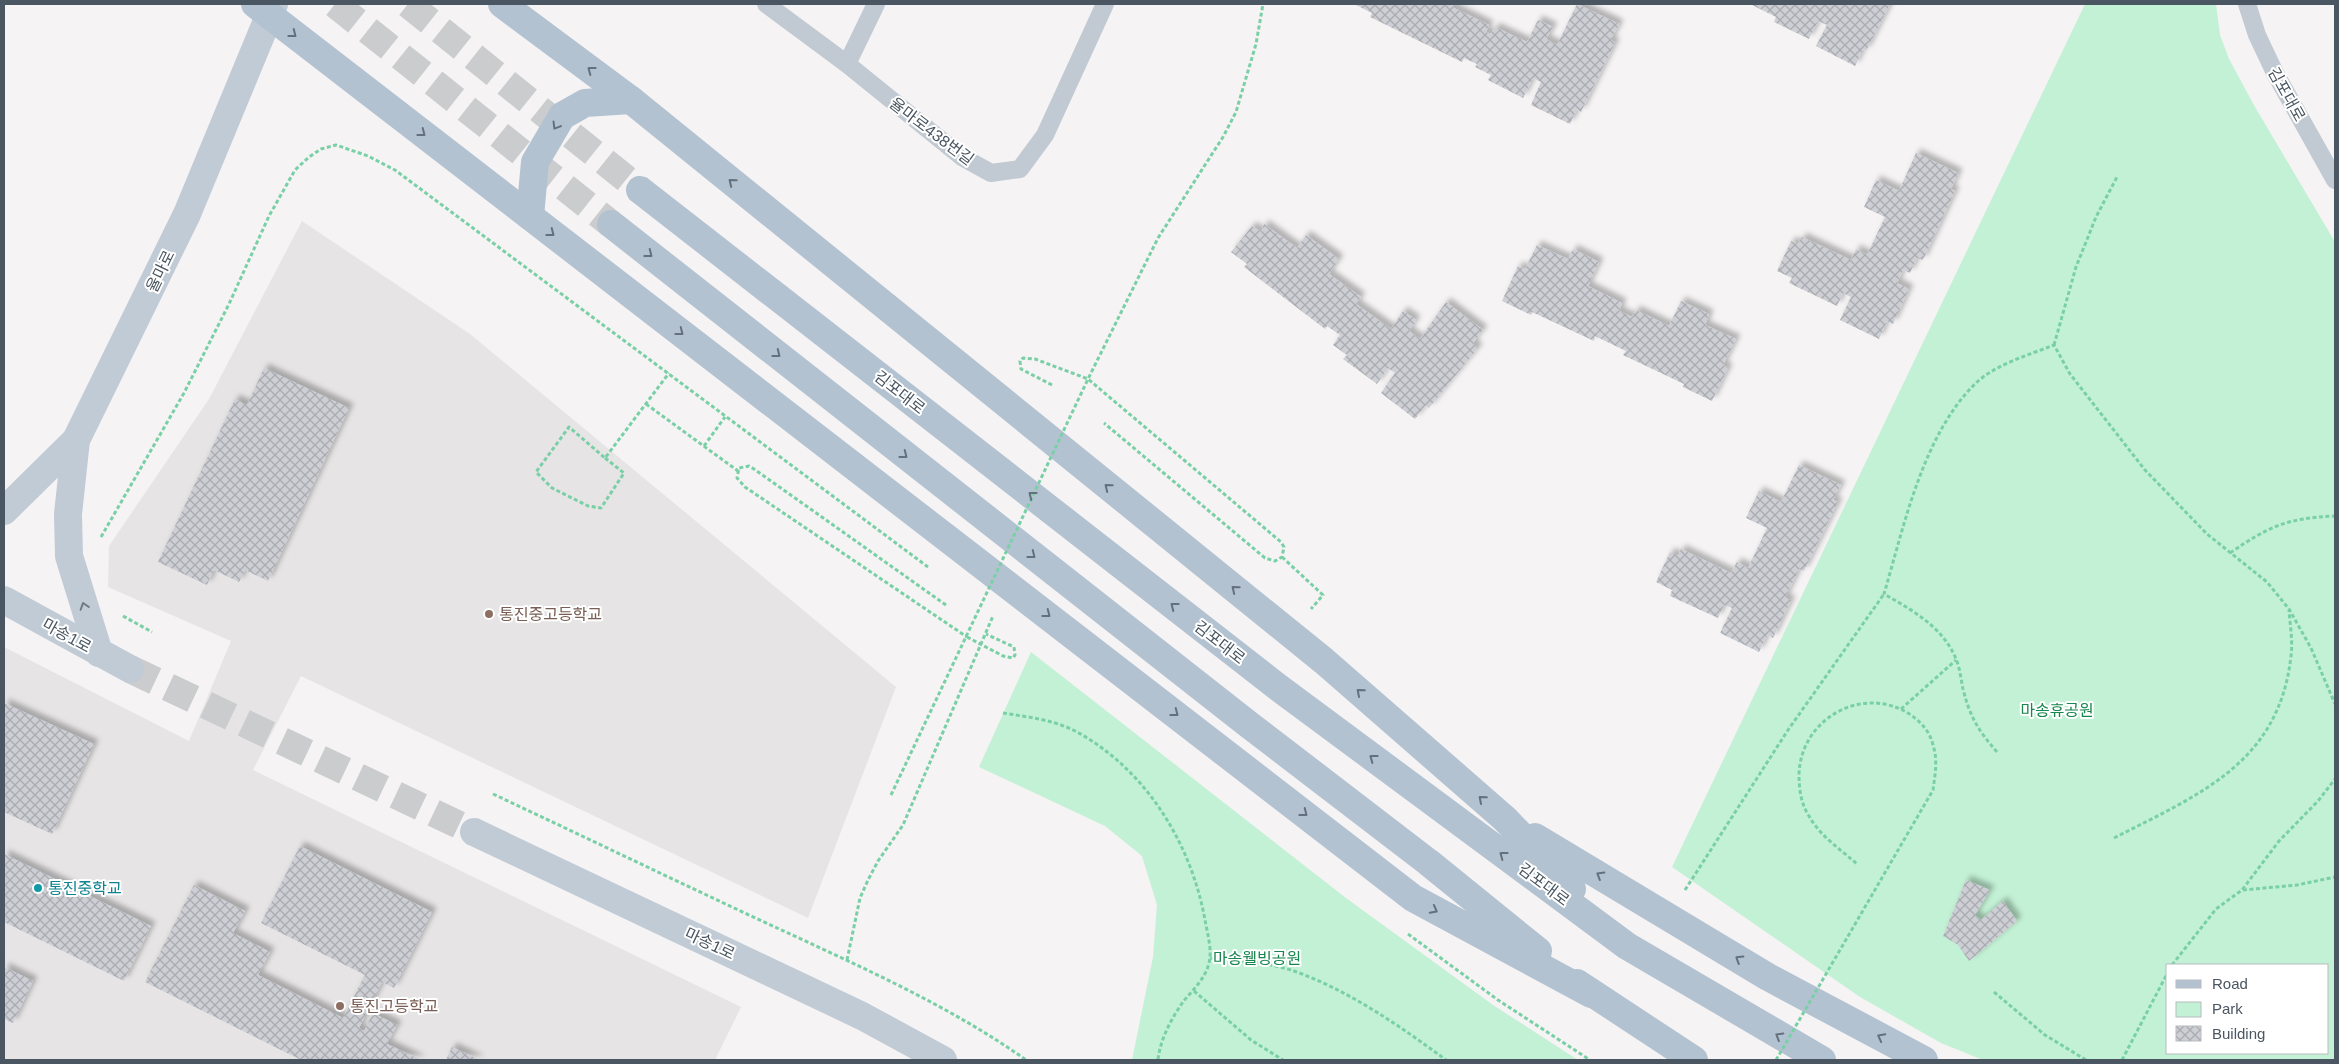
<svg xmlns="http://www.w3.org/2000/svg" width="2339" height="1064" viewBox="0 0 2339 1064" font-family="Arial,'Noto Sans KR',sans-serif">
  <defs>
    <pattern id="building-cross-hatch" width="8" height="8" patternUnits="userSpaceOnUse" patternTransform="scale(1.25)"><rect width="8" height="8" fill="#cdcfd5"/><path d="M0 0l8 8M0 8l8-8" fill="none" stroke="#a8abb0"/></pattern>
    <filter id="shadow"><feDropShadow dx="4.5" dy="-4.5" stdDeviation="2.5" flood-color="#0004"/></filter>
  </defs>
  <rect width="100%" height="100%" fill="#f5f3f3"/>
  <!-- education -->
  <polygon fill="#e6e4e5" points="302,221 470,334 896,687 808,918 301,676 253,770 741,1007 715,1060 4,1060 4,647 189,741 231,641 108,587 109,546 209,399"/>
  <!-- park -->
  <g fill="#c3f1d5" fill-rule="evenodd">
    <path d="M2085 4H2216L2220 35 2229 59 2255 107 2335 242V1060H1983L1941 1043 1860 997 1672 867ZM2168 965H2328V1053H2168Z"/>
    <polygon points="1031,652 1346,898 1493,1005 1578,1060 1132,1060 1153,957 1157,905 1142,856 1105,826 979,767"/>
  </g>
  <!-- building -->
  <g fill="url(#building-cross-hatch)" filter="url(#shadow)">
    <polygon points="1354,4 1454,4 1452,7 1489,25 1486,32 1491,34 1495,27 1527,42 1538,20 1553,27 1546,39 1557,45 1577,4 1619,24 1611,40 1615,43 1581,112 1577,109 1570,124 1531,105 1541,82 1533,78 1523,98 1488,80 1491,75 1475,67 1477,64 1464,58 1462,62 1370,17 1372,13"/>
    <polygon points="1750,4 1890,4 1866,51 1863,49 1855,66 1816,46 1827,25 1818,21 1809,39 1774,22 1776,17"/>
    <polygon points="1916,153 1958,173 1951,189 1955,191 1923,260 1917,258 1910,273 1903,270 1897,283 1909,289 1893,324 1887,321 1879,339 1840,320 1851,297 1843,293 1837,306 1789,283 1792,278 1777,271 1791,241 1798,244 1802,237 1851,260 1856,249 1867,255 1885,217 1864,207 1876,180 1899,191"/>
    <polygon points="1264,224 1297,248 1306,235 1339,259 1329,274 1361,297 1356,304 1391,329 1403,311 1416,320 1409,331 1420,339 1446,302 1483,330 1473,343 1478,348 1429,408 1426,405 1415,419 1381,393 1395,373 1388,368 1377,384 1343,359 1347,355 1333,345 1340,335 1327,326 1325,329 1244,267 1247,264 1231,252 1252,226 1261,232"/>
    <polygon points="1537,245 1568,259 1573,249 1599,262 1588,286 1622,303 1619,311 1632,317 1636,310 1669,326 1681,301 1709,314 1705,325 1736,339 1723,365 1728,368 1712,401 1683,387 1684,384 1623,355 1626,351 1595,336 1594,341 1532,312 1531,315 1502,301 1518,266 1525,269"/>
    <polygon points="264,368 349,408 268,581 245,570 239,582 214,570 207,585 158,562 235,399 247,405"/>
    <polygon points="1799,465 1841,485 1833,500 1838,502 1804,571 1799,569 1785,598 1791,600 1773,638 1767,635 1759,652 1720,633 1732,608 1724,605 1718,618 1670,596 1672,590 1656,582 1670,552 1678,556 1681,549 1731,573 1737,562 1748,568 1767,528 1746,518 1759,491 1781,502"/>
    <polygon points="4,703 94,744 52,834 4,812"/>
    <polygon points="300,846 432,912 394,988 382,982 359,1028 364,1031 373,1013 397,1025 387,1044 421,1060 301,1060 145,982 194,885 245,911 233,933 270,952 258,975 343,1018 365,975 261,923"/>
    <polygon points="4,854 151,926 124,981 4,922"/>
    <polygon points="1966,880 1990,890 1975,915 1981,920 2003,901 2017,921 1969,961 1958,945 1943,936"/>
    <polygon points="4,967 33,981 13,1023 4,1019"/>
    <polygon points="452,1047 480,1060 446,1060"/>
  </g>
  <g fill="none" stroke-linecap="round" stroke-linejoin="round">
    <!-- secondary-tunnel -->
    <polyline stroke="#caccce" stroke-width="28" stroke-dasharray="28 14" stroke-linecap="butt" points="130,669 474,832"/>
    <!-- primary-tunnel -->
    <g stroke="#caccce" stroke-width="28" stroke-dasharray="28 14" stroke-linecap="butt">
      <polyline points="335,4 611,224"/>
      <polyline points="408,4 640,190"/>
    </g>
    <!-- path -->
    <g stroke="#7ad0a6" stroke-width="3" stroke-dasharray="4 2.5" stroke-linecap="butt">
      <polyline points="1158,238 1223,137 1236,112 1256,44 1263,4"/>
      <polyline points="2054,345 2076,267 2096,217 2117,177"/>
      <polyline points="1052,385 1021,369 1020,361 1023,358 1035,359 1088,379 1281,542 1284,547 1282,557 1275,561 1265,558 1104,423"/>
      <polyline points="646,404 738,471"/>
      <polyline points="704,446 725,417"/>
      <polyline points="605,458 624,473 601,508 588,506 552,488 536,472 569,427 605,458 669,373"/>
      <polyline points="101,537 184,393 229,304 269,216 295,170 309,157 321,149 336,145 368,156 395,170 928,567"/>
      <path d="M2230 553C2269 526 2288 518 2335 516"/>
      <polyline points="1282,557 1323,595 1311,609"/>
      <polyline points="946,605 754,469 749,466 739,468 737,478 745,487 967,637"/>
      <polyline points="123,616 152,632"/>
      <polyline points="1901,709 1956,660"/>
      <path d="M1003 713C1028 717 1055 720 1077 732 1146 770 1191 843 1205 920 1207 931 1211 946 1210 957 1208 977 1194 988 1183 1002 1171 1019 1160 1040 1158 1060"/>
      <path d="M1997 752C1978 730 1970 717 1963 689 1961 680 1960 668 1956 659 1943 627 1912 610 1884 594 1904 526 1923 434 1976 383 1996 364 2029 355 2054 345L2070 374 2145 470 2207 534 2267 582 2289 609 2311 648 2335 704"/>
      <path d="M493 794C587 838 680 883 775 927 857 965 952 1007 1026 1060"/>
      <path d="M2114 838C2200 794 2279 763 2291 656 2293 641 2290 625 2289 610"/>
      <polyline points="1685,890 1788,730 1884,594"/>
      <polyline points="2243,890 2297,885 2335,877"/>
      <polyline points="1408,934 1498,1000 1590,1060"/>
      <path d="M1210 958C1238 961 1267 962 1294 971 1348 990 1400 1026 1446 1060"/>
      <polyline points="847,960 860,898 868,880 878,861 903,825 993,616"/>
      <polyline points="2172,965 2216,909 2242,890 2279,841 2318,801 2335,779"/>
      <polyline points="1194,991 1251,1040 1283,1060"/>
      <polyline points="1994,992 2045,1035 2086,1060"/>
      <polyline points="2122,1060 2168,972"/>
    </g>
    <!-- lane -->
    <g stroke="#c1cad2" stroke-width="18">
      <polyline points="766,4 847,64 962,157 991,173 1020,169 1045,135 1105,4"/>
      <polyline points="2247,4 2257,35 2275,73 2335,180"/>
      <polyline points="847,64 876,4"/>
    </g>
    <!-- secondary -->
    <g stroke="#c1cbd6" stroke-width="28">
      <polyline points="76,440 68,514 69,556 99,653"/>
      <polyline points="4,511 76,440 187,214 274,4"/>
      <polyline points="4,600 130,669"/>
      <polyline points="474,832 862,1016 943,1060"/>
    </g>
    <!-- primary -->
    <g stroke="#b3c2d1" stroke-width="28">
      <polyline points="255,4 1413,898 1591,994"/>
      <polyline points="502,4 631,100 1324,661 1505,819 1572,889"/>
      <polyline points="640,190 1279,688 1627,946 1822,1060"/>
      <polyline points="530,216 535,162 562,116 585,103 631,100"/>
      <polyline points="611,224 1248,724 1428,862 1538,951"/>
      <polyline points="1535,837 1768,977 1924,1060"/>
      <polyline points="1577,983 1694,1060"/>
    </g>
    <!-- path-bridge -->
    <g stroke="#7ad0a6" stroke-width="3" stroke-dasharray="4 2.5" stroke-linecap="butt">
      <polyline points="967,637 1003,656 1013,658 1015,655 1014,647 986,634"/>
      <polyline points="891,795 1088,379 1158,238"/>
      <path d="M1776 1060 1933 790C1935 775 1938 760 1933 745 1930 732 1922 723 1911 715 1863 683 1800 719 1799 775 1799 789 1801 804 1809 816 1820 836 1840 849 1857 864"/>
    </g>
  </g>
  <!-- one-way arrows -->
  <defs><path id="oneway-chevron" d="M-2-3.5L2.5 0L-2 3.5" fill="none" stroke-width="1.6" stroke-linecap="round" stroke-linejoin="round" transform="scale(1.25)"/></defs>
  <g stroke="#64717d">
    <use href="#oneway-chevron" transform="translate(293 34) rotate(38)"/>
    <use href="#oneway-chevron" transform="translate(591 70) rotate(-143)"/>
    <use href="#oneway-chevron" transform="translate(556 126) rotate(121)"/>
    <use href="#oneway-chevron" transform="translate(422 133) rotate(38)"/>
    <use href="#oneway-chevron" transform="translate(732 182) rotate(-141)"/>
    <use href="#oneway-chevron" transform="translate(551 233) rotate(38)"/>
    <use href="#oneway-chevron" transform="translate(649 254) rotate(38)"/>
    <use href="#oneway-chevron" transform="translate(680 332) rotate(38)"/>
    <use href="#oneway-chevron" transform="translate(777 354) rotate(38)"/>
    <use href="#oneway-chevron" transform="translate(904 455) rotate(38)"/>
    <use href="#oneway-chevron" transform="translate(1108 487) rotate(-141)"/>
    <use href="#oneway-chevron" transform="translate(1032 495) rotate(-142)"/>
    <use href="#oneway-chevron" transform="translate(1032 555) rotate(38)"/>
    <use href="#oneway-chevron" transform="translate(1235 589) rotate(-141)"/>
    <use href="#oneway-chevron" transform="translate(1174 606) rotate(-142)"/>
    <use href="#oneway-chevron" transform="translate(1047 614) rotate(38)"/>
    <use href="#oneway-chevron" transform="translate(1360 692) rotate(-139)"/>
    <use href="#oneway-chevron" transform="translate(1175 713) rotate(38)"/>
    <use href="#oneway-chevron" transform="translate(1373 758) rotate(-143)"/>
    <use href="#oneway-chevron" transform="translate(1482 799) rotate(-139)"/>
    <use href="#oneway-chevron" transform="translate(1304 813) rotate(38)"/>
    <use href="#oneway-chevron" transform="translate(1503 855) rotate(-143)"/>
    <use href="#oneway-chevron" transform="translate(1600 875) rotate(-149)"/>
    <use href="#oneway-chevron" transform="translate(1434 910) rotate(28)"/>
    <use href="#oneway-chevron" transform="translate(1739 959) rotate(-148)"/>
    <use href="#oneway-chevron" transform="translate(1779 1036) rotate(-149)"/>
    <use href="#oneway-chevron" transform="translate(1881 1037) rotate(-152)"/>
  </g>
  <use stroke="#6e7984" href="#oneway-chevron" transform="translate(84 606) rotate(-108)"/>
  <!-- markers -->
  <g fill="#8d6e63" stroke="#fff" stroke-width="2">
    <circle cx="489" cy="614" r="5"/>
    <circle cx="340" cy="1006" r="5"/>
  </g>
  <circle fill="#0f9aa8" stroke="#fff" stroke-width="2" cx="38" cy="888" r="5"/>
  <g text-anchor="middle" stroke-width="4" stroke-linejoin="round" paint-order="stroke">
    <!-- street labels -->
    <g font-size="16" fill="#4a5661" stroke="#fff">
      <text transform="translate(2287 94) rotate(61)" y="6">김포대로</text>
      <text transform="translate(932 131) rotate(37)" y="6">율마로438번길</text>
      <text transform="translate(160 271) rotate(-64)" y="6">율마로</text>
      <text transform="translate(900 392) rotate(38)" y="6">김포대로</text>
      <text transform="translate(67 635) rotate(29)" y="6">마송1로</text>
      <text transform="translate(1220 642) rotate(38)" y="6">김포대로</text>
      <text transform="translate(1544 884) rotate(37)" y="6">김포대로</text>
      <text transform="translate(710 943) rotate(25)" y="6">마송1로</text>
    </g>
    <!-- education labels -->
    <g font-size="16" fill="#785e54" stroke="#fff" text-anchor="start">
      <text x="499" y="620">통진중고등학교</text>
      <text x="350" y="1012">통진고등학교</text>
    </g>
    <!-- park labels -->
    <g font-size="16" fill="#17864f" stroke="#fff">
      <text x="2057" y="716">마송휴공원</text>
      <text x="1257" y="964">마송웰빙공원</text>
    </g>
    <!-- culture labels -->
    <g font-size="16" fill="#0d838f" stroke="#fff" text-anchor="start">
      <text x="48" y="894">통진중학교</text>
    </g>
  </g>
  <!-- border -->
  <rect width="2339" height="1064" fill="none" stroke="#4a5661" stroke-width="10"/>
  <!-- legend -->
  <rect x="2166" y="964" width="162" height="90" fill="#ffffff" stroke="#b7bbc0"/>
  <rect x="2176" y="980" width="25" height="8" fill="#b3c2d1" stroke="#b7bbc0"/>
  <text x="2212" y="989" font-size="15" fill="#4a5661">Road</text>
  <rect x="2176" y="1002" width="25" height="15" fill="#c3f1d5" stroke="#b7bbc0"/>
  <text x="2212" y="1014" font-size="15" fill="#4a5661">Park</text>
  <rect x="2176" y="1026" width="25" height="15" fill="url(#building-cross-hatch)" stroke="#b7bbc0"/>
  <text x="2212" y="1039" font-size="15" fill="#4a5661">Building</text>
</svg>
